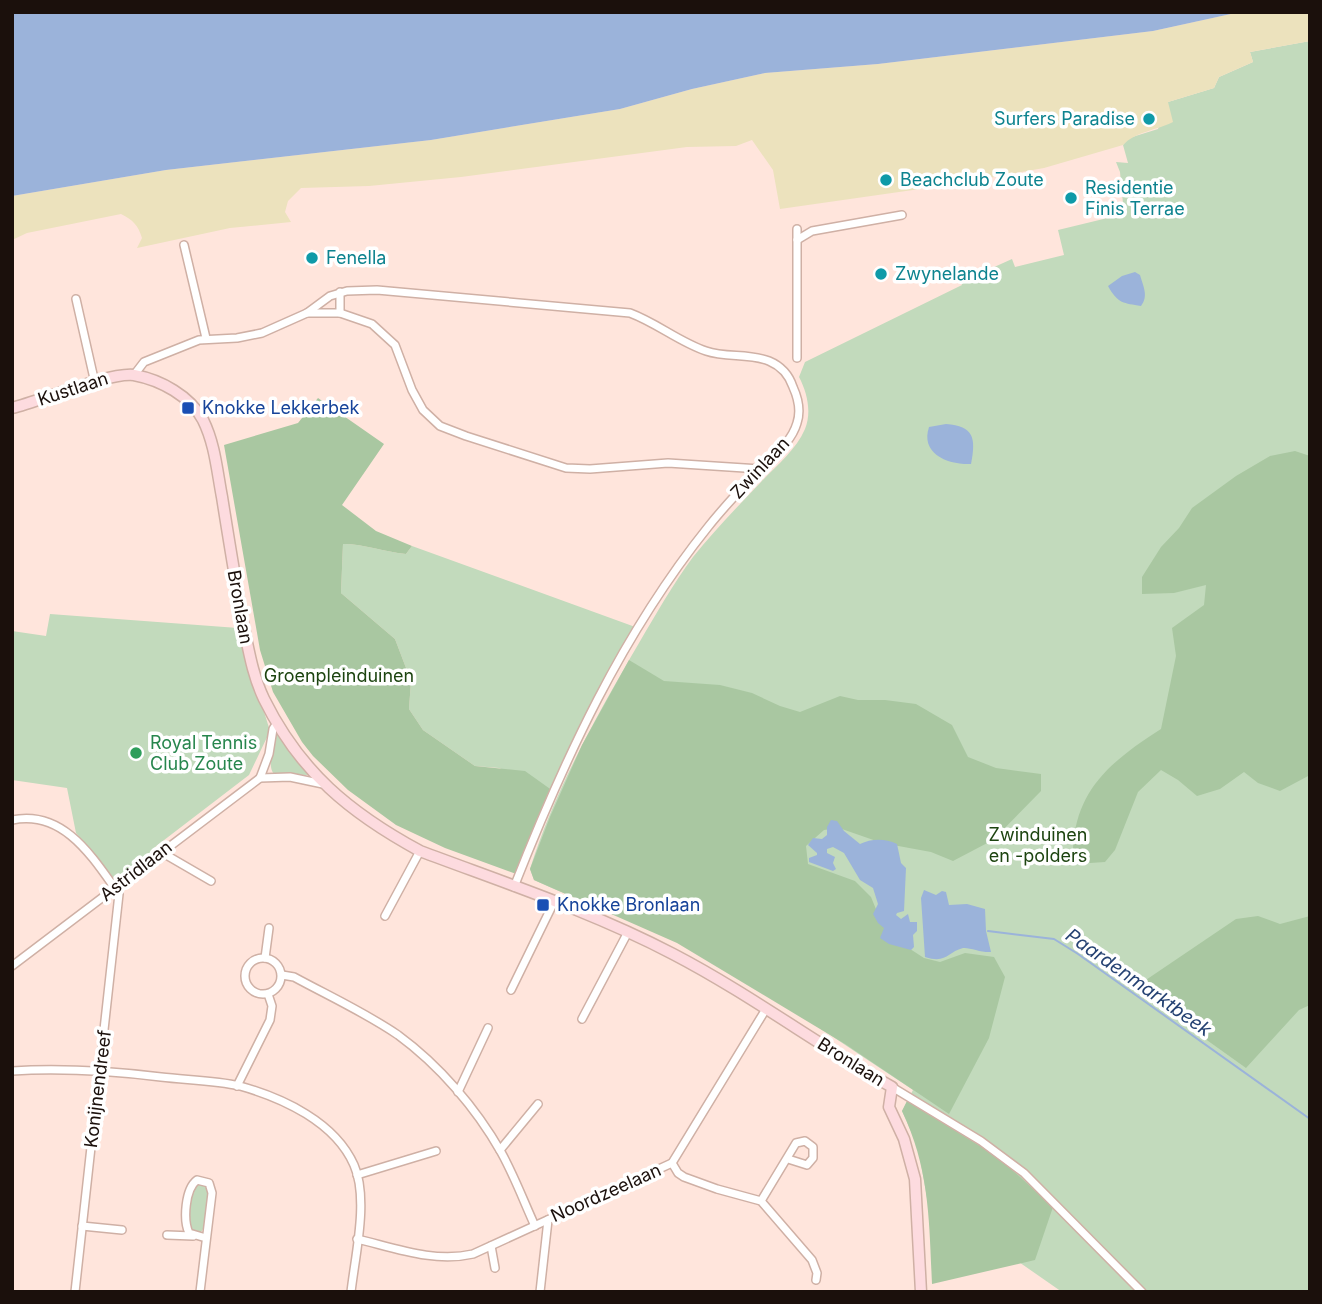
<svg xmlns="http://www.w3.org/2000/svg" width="1322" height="1304" viewBox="0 0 1322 1304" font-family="Inter,sans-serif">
  <rect width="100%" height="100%" fill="#ffe5dc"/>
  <!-- green -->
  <g fill="#c2dabc">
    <path d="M1310 41V1292H1062L927 1198 918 1147 902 1111 913 1090C836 1039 759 986 677 942 631 918 581 902 534 880L530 869C555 789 597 715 639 643 656 614 673 584 693 557 714 531 738 506 761 482 777 465 796 450 805 429 812 412 807 392 799 377L805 362 962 285 961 282 1012 259 1015 267 1064 255 1058 230 1124 214 1120 172 1116 162 1128 163 1123 145 1129 138 1158 129 1168 102 1214 88 1219 77 1253 62 1250 52Z"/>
    <path d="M343 544C365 544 384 552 406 554L412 546 638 628 553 791 499 768 475 766 423 730 409 709 411 681 395 639 341 593Z"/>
    <polygon points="50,614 238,628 270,731 249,775 155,847 156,850 117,882 76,833 67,788 12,780 12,631 46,636"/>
    <path d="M276 732 309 774 308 775 274 774C266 765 275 745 276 732Z"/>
    <path d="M205 1183C211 1194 210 1224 200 1233L192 1232 188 1225 192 1189 195 1184Z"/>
  </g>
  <!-- forest -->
  <g fill="#a9c7a1">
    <path d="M318 398 384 444 342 505 376 531 412 546 406 554C384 552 365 544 343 544L341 593 395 639 411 681 409 709 423 730 475 766 525 771 553 791 519 875 445 848 396 825 348 790 313 756 302 742 273 692 260 650 224 445 298 423Z"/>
    <path d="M1295 451 1310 456V775L1280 791 1258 783 1244 772 1220 789 1197 796 1178 780 1161 770 1138 792 1115 850 1105 862 1090 863 1073 849C1076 788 1113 760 1161 729L1176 656 1172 628 1204 605 1206 585 1174 593 1142 594V577L1161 547 1179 528 1192 508 1236 476 1270 456Z"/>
    <polygon points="629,660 664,681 720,685 752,693 780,706 800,712 840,696 858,700 885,700 916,704 952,725 968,757 996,768 1041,774 1041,791 993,840 953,861 931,852 882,843 839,828 824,830 806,846 808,864 855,881 871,897 880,919 907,947 924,958 940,962 965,953 994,957 1005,977 989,1038 949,1114 845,1044 677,943 534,880 530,869 550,817 582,745"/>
    <polygon points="1258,916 1280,924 1310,916 1310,1005 1299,1010 1246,1068 1134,988 1236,919"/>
    <path d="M907 1101 998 1157 1053 1207 1035 1260 932 1284C929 1221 930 1170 902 1111Z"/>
  </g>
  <!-- sand -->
  <path fill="#ece2bd" d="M1240 12H1310V41L1250 52 1253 62 1219 77 1214 88 1168 102 1173 122C1157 130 1135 132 1123 145L1044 168 955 184 780 209 773 170 752 140 736 146 687 147 461 177 369 186 301 188 288 201 285 212 291 222 230 228 137 248 142 238C138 225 133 220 121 214L27 233 12 240V196L166 170 431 140 620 109 692 89 765 73 878 64 1153 31Z"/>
  <!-- water -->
  <g fill="#9bb3da">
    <polygon points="12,12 1240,12 1153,31 878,64 765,73 692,89 620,109 431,140 166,170 12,196"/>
    <path d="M1135 272 1140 275C1143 286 1149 296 1141 306 1124 303 1118 304 1108 286L1122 276Z"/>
    <path d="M946 424C974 426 976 438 971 464 948 465 920 454 929 427Z"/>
    <path d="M831 820 837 821 844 831 860 844C871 839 884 838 897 844L901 863 906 868 904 911 897 913 896 915 901 919 908 914 910 922H917V931L913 935 914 947 911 950 889 944 880 938 884 928 878 923 873 914 878 904 873 888 860 880 844 853 833 847 827 849V853L835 857 833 863 836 869 833 871 809 862V858L817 855V853L808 845 813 838 822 839 827 835V827Z"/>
    <path d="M924 890 936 895 942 891 946 892 949 905 967 904 985 909 986 931 991 952C982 953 969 947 963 948 947 952 947 964 925 957L921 898Z"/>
  </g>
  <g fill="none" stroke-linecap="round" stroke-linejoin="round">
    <!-- stream -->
    <polyline stroke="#9bb3da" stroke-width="2" points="988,931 1054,939 1078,954 1310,1119"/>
    <defs>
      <g id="street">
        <polyline points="797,240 812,231 902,215"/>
        <polyline points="184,245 206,338"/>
        <polyline points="76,299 95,383"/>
        <polyline points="307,313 340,313 372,324 395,345 412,390 423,410 440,426 466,436 566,468 590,469 668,463 760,469"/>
        <polyline points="340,313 340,292"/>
        <polyline points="797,358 797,229"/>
        <path d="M134 375 144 362 199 340 237 338 262 333 307 313 330 296 347 291 377 290 630 313C657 323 679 342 706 351 726 358 749 353 769 361 781 366 789 375 793 387 798 398 801 411 797 423 791 444 771 457 757 472 740 490 723 508 708 527 622 634 564 760 514 887"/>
        <polyline points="260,778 269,754 273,729 277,723"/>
        <path d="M12 820C64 809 93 858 119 894L75 1292"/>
        <polyline points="161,852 211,881"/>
        <polyline points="385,916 420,851"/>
        <circle cx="263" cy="976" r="18"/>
        <polyline points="265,958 269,928"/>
        <polyline points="12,966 260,778 290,777 323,784"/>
        <path d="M282 975 294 977C329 996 366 1013 398 1035 439 1065 476 1108 501 1152 514 1175 524 1202 535 1226"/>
        <polyline points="511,990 554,902"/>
        <polyline points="582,1019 628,932"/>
        <path d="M12 1071C62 1068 111 1071 161 1077 186 1080 215 1080 240 1086 283 1098 335 1122 354 1165 369 1199 355 1256 351 1292"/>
        <polyline points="237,1086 270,1020 272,1006 268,994"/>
        <polyline points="892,1087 981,1141 1024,1173 1142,1292"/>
        <polyline points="458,1092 488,1028"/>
        <polyline points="500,1150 538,1104"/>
        <polyline points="672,1163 678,1173 684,1177 717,1189 761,1201 812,1260 817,1273 816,1280"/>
        <polyline points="357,1175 436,1151"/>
        <polyline points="761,1201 796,1143 805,1141 813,1147 813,1158 807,1165 788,1159"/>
        <polyline points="82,1226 122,1230"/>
        <polyline points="167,1235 193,1236"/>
        <path d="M357 1239C395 1248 434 1263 473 1254L672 1163 766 1009"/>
        <polyline points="491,1246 495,1268"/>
        <path d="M200 1292 212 1193 209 1183 197 1180C185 1189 183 1220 189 1233L206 1238"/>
        <polyline points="540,1292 548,1220"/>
      </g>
      <path id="secondary" d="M12 408C40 401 110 372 134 375 161 380 190 396 203 420 215 444 217 471 222 497 229 541 236 584 244 628 249 652 253 676 264 699 300 772 350 813 420 851 505 883 593 912 673 954 748 993 818 1045 892 1087L889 1107 904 1139 915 1179 921 1292"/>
    </defs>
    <!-- street casing -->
    <use href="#street" stroke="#cfb0a5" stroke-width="10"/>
    <!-- secondary casing -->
    <use href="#secondary" stroke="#cfb0a5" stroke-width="13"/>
    <!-- street -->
    <use href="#street" stroke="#fff" stroke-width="7"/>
    <!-- secondary -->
    <use href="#secondary" stroke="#fddbdf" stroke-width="10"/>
  </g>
  <!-- markers -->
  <g fill="#0f9aa8" stroke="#fff" stroke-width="2.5">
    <circle cx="1149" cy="119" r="7"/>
    <circle cx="886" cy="180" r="7"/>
    <circle cx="1071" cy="198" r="7"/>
    <circle cx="312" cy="258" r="7"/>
    <circle cx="881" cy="274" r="7"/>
  </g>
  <g fill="#1a4fb4" stroke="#fff" stroke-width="2.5">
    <rect x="181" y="401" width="14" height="14" rx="3.5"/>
    <rect x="536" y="898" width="14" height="14" rx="3.5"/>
  </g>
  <circle fill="#2e9e5b" stroke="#fff" stroke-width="2.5" cx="136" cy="753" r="7"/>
  <g text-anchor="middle" stroke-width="7" stroke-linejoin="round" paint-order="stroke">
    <!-- culture labels -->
    <g font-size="18" fill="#0d838f" stroke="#fff" text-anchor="start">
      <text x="1135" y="125" text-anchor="end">Surfers Paradise</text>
      <text x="900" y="186">Beachclub Zoute</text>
      <text x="1085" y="194">Residentie<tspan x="1085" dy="21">Finis Terrae</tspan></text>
      <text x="326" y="264">Fenella</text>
      <text x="895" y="280">Zwynelande</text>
    </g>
    <!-- street labels -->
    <g font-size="18" fill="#1b100c" stroke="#fff">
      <text transform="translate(73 389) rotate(-18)" y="6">Kustlaan</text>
      <text transform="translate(760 468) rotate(-47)" y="6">Zwinlaan</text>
      <text transform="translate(240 607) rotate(80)" y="6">Bronlaan</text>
      <text transform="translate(136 871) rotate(-38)" y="6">Astridlaan</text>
      <text transform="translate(851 1062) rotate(32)" y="6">Bronlaan</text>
      <text transform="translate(98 1089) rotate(-83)" y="6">Konijnendreef</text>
      <text transform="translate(606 1193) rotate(-24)" y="6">Noordzeelaan</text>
    </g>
    <!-- transit labels -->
    <g font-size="18" fill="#164399" stroke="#fff" text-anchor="start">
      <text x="202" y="414">Knokke Lekkerbek</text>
      <text x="557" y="911">Knokke Bronlaan</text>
    </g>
    <!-- park labels -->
    <g font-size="18" fill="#1d4410" stroke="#fff">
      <text x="339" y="682">Groenpleinduinen</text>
      <text x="1038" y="841">Zwinduinen<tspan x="1038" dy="21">en -polders</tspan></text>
    </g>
    <!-- leisure labels -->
    <g font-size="18" fill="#27864d" stroke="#fff" text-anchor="start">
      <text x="150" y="749">Royal Tennis<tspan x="150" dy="21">Club Zoute</tspan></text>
    </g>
    <!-- water labels -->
    <g font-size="19" font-style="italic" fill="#244172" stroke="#fff">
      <text transform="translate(1139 982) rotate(35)" y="7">Paardenmarktbeek</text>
    </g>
  </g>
  <!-- border -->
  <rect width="1322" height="1304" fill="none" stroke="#1b100c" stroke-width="28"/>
</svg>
